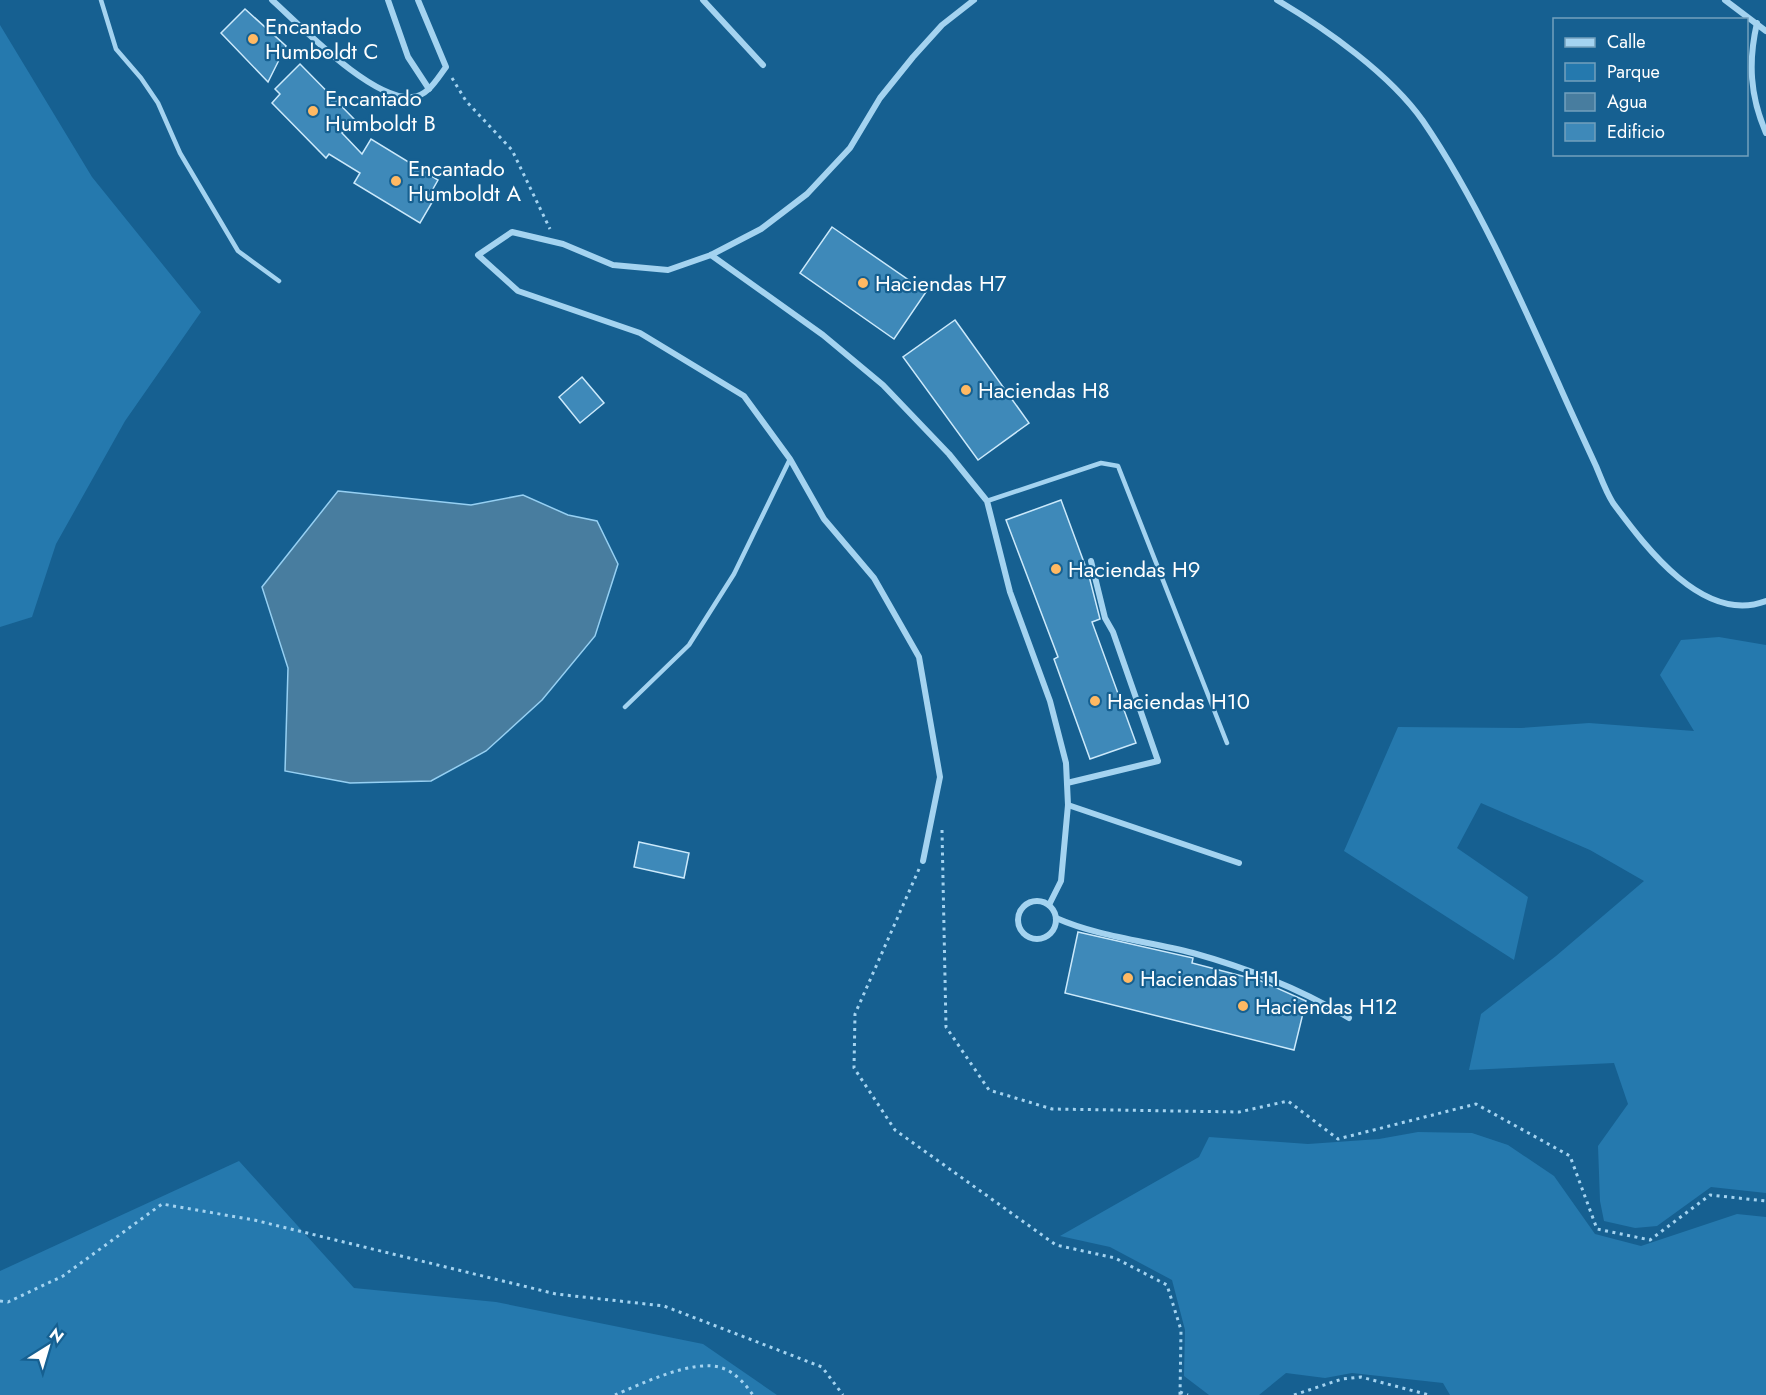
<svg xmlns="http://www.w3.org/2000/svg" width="1766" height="1395" viewBox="0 0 1766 1395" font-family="Jost,sans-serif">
  <rect width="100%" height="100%" fill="#166091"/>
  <!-- green -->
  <g fill="#2579ae">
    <polygon points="0,25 92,177 201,312 125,421 56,544 32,617 0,627"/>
    <polygon points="1719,637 1766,645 1766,1193 1711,1187 1657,1226 1635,1228 1604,1221 1600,1201 1598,1146 1628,1104 1614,1063 1469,1070 1481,1014 1556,956 1644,881 1590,850 1481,803 1457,848 1528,897 1514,960 1344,851 1398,727 1521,728 1589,723 1694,731 1660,675 1681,640"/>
    <polygon points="1418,1132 1472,1133 1508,1145 1554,1176 1595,1234 1641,1246 1737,1214 1766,1217 1766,1395 1450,1395 1443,1383 1352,1373 1325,1378 1286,1373 1259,1395 1209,1395 1184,1376 1185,1330 1172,1280 1110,1247 1060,1236 1199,1157 1209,1137 1308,1144 1379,1139"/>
    <polygon points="239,1161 354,1288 496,1302 703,1344 777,1395 0,1395 0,1271"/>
  </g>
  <!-- water -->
  <polygon fill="#487d9f" stroke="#96d0f3" stroke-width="1.5" points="338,491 471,505 523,495 568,515 597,521 618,564 595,636 542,700 486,751 431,781 350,783 285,771 288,668 262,587"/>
  <!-- building -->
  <g fill="#3e89b9" stroke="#cbe9fb" stroke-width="1.5">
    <polygon points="245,9 286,46 268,82 221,33"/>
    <polygon points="300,64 355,120 342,133 362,154 371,139 438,180 429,196 434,199 420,223 354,183 360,173 329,154 326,158 272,103 280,94 275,89"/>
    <polygon points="832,227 926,292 894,339 800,273"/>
    <polygon points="955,320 1029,423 978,460 903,357"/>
    <polygon points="582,377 604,403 580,423 559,397"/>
    <polygon points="1061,500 1089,576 1100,619 1092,622 1136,743 1090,759 1054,659 1058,657 1006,520"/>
    <polygon points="639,842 689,853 684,878 634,867"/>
    <polygon points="1078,932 1193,958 1192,963 1261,981 1306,1001 1294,1050 1065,993"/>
  </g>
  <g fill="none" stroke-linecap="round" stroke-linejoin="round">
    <!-- path -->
    <g stroke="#a4d3f0" stroke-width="3" stroke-dasharray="3 4.5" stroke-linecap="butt">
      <polyline points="452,78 466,101 512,150 550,229"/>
      <polyline points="942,830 946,1027 989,1090 1052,1109 1239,1112 1288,1101 1338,1139 1476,1104 1570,1156 1597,1229 1650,1240 1710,1195 1766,1201"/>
      <polyline points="919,869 855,1014 854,1068 895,1130 1056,1245 1115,1258 1167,1285 1181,1330 1180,1395"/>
      <polyline points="0,1301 8,1302 63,1276 162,1204 254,1220 556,1294 664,1306 822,1367 843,1395"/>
      <polyline points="1180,1392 1188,1395"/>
      <path d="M615 1395C641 1384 694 1358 722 1368 735 1372 746 1385 753 1395"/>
      <polyline points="1294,1395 1342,1379 1361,1377 1429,1395"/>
    </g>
    <!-- lane -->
    <g stroke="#a4d3f0" stroke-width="4.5">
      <polyline points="101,0 116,49 141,78 158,103 180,153 238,251 279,281"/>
      <polyline points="987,501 1101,463 1118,466 1227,743"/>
      <polyline points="625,707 689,645 734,574 790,459"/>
    </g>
    <!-- street -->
    <g stroke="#a4d3f0" stroke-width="6">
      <path d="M272 0C300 25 372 101 412 97 428 96 437 79 446 67L418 0"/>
      <polyline points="388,0 408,57 429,89"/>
      <polyline points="703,0 763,65"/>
      <path d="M1277 0C1326 29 1390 74 1423 121 1477 200 1521 300 1560 387 1572 414 1584 440 1596 466 1601 478 1606 492 1613 503 1645 546 1703 625 1766 601"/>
      <polyline points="1725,0 1766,31"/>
      <path d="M1757 23C1748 62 1750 96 1766 133"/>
      <polyline points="711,255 823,335 883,385 949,454 987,501 1010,592 1050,701 1066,763 1068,805 1061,881 1049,905"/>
      <polyline points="1067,783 1158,761 1113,632 1105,618 1091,561"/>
      <polyline points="1068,805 1239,863"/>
      <polyline points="923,861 940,777 919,657 874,578 824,519 790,459 744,396 640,333 518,291 478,255 512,232 563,244 613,265 668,270 711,255 761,229 807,194 850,148 880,98 913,57 942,25 974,0"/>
      <circle cx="1037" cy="920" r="19"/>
      <path d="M1056 918C1099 937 1147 941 1193 953 1247 968 1301 989 1349 1018"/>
    </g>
  </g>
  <!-- markers -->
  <g fill="#ffb963" stroke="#166091" stroke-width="2">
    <circle cx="253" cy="39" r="6"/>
    <circle cx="313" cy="111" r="6"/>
    <circle cx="396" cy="181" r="6"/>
    <circle cx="863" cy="283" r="6"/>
    <circle cx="966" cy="390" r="6"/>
    <circle cx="1056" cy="569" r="6"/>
    <circle cx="1095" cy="701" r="6"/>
    <circle cx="1128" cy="978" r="6"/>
    <circle cx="1243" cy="1006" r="6"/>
  </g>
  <g text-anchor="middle" stroke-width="4.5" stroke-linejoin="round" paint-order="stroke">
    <!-- poi labels -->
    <g font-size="22" fill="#fff" stroke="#166091" text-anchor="start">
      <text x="265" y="34">Encantado<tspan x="265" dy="25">Humboldt C</tspan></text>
      <text x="325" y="106">Encantado<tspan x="325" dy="25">Humboldt B</tspan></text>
      <text x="408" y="176">Encantado<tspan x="408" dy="25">Humboldt A</tspan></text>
      <text x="875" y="291">Haciendas H7</text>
      <text x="978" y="398">Haciendas H8</text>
      <text x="1068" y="577">Haciendas H9</text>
      <text x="1107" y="709">Haciendas H10</text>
      <text x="1140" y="986">Haciendas H11</text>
      <text x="1255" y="1014">Haciendas H12</text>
    </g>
  </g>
  <!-- legend -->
  <rect x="1553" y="18" width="195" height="138" fill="#166091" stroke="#73a0bd" stroke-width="1.5"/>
  <rect x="1565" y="38" width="30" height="9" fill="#a4d3f0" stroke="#73a0bd" stroke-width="1.5"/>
  <text x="1607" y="48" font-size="18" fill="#ffffff">Calle</text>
  <rect x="1565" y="63" width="30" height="18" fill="#2579ae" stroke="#73a0bd" stroke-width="1.5"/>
  <text x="1607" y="78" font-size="18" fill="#ffffff">Parque</text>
  <rect x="1565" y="93" width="30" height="18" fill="#487d9f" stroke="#73a0bd" stroke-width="1.5"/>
  <text x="1607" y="108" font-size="18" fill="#ffffff">Agua</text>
  <rect x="1565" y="123" width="30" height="18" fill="#3e89b9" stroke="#73a0bd" stroke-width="1.5"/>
  <text x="1607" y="138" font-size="18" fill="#ffffff">Edificio</text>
  <!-- north arrow -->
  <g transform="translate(48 1347) rotate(37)" stroke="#166091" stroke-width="4.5" paint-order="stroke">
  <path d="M0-4.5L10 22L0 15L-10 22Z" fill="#ffffff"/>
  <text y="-9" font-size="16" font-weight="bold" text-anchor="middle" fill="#ffffff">N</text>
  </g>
</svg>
